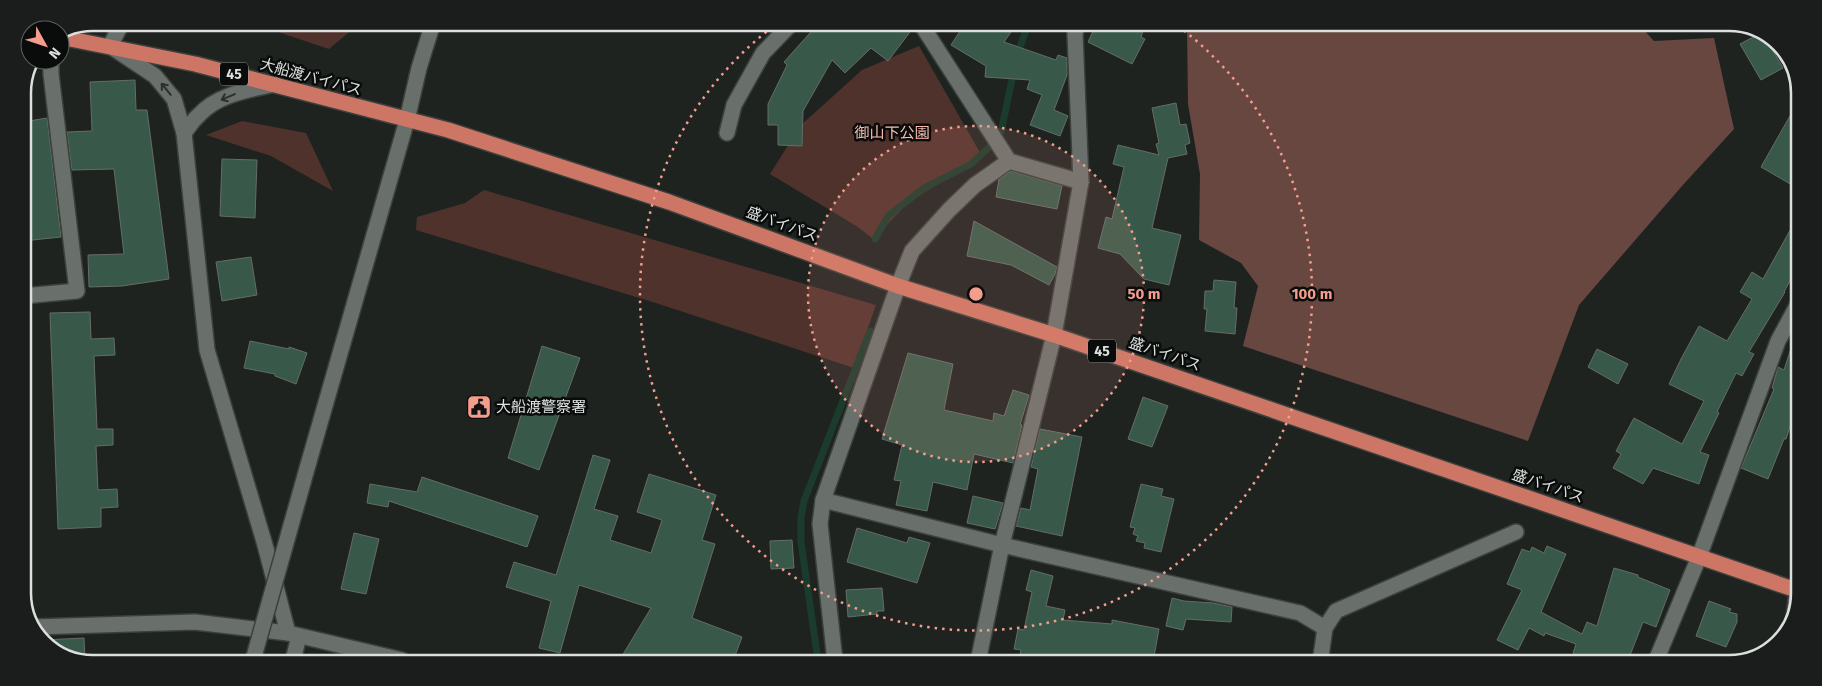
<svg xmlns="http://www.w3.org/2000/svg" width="1822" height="686" viewBox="0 0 1822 686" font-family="'Fira Sans','Noto Sans JP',sans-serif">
  <rect width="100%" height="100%" fill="#1e2320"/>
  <!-- green -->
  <g fill="#50322c">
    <polygon points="202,23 360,23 329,49 269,29"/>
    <polygon points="919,46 982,156 909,202 873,239 858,227 770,174 801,125 862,70"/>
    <polygon points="242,121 306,133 333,191 271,156 206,135"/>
    <polygon points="484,190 876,305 854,368 659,304 416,230 417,217 465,203"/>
  </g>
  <!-- forest -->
  <polygon fill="#684741" points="1187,25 1640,26 1654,41 1714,38 1734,129 1682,186 1579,305 1528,441 1243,346 1258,286 1241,263 1199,240 1200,174 1188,104"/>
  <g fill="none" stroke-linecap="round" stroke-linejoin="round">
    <!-- stream -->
    <g stroke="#1b3b2c" stroke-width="7">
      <polyline points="1017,55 1028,25"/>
      <polyline points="875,239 888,216 924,188 971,164 997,140 1001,132 1014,70"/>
      <polyline points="818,661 801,542 801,517 804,501 870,331"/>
    </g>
  </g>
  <!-- building -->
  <g fill="#385949" stroke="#656c68">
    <polygon points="818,24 912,24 913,28 888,61 871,48 845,73 832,60 803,111 802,146 778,145 778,125 768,125 768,104 787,65 784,62"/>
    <polygon points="964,25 1016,25 1004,42 1056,60 1058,55 1067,58 1067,75 1054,110 1068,116 1060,136 1030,125 1042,95 1027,89 1030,80 985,77 986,66 951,45"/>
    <polygon points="1096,25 1145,25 1141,37 1145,39 1132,64 1088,42"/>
    <polygon points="1761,33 1764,35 1783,68 1761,80 1740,44"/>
    <polygon points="135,80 136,110 147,110 169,279 122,286 89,287 88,255 124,254 114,169 72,170 67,132 92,131 90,82"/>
    <polygon points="1799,100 1799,189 1761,167"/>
    <polygon points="1176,103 1180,125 1186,124 1190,143 1185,145 1187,154 1168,158 1152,228 1181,235 1169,285 1144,279 1120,254 1098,248 1106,217 1112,219 1124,167 1113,164 1118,145 1159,155 1156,144 1159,143 1152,108"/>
    <polygon points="47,118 61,237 23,241 23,122"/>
    <polygon points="222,159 257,160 255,218 220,216"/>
    <polygon points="1011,171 1062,186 1057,209 996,197 999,179"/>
    <polygon points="1798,216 1798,266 1784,292 1785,292 1749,352 1754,354 1742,376 1736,373 1717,412 1719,413 1700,452 1709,455 1699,484 1653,468 1643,484 1613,468 1621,454 1616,451 1634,418 1682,444 1704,401 1669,384 1681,359 1699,326 1727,341 1752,299 1740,292 1752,272 1763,279"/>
    <polygon points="974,221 1057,267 1055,274 1049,285 1011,265 967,256"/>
    <polygon points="251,257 257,295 222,301 216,262"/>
    <polygon points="1214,280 1236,282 1234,308 1237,308 1235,334 1205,331 1207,309 1204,309 1205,291 1213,291"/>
    <polygon points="90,312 91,339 114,338 115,355 94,356 97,429 113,429 113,445 96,446 98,490 117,489 118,507 101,508 101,527 58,529 50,313"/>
    <polygon points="1794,339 1798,340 1797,406 1786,439 1784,439 1768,479 1741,468 1774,389 1772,388 1778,367 1784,370"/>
    <polygon points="250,341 289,349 289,347 307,353 296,384 275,376 275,374 244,368"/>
    <polygon points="542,346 580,358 539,470 508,458"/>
    <polygon points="1597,349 1628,364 1618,384 1588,367"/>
    <polygon points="908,353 953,364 944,410 993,421 994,413 1004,416 1013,390 1029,395 1020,425 1022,425 1013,463 974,454 967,490 933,482 927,511 896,505 901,481 894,480 902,445 882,439"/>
    <polygon points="1143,397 1168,406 1152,447 1128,439"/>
    <polygon points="1040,429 1082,437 1062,536 1016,526 1021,508 1030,510 1038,469 1031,467"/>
    <polygon points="593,455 610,460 594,509 618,516 610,540 651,553 662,520 637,512 649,474 716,495 702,540 715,544 692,618 742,637 733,661 619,661 651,608 579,585 560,653 539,648 551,601 506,587 514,562 556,575"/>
    <polygon points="422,477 538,516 527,547 389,501 388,507 367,503 370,484 417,492"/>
    <polygon points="1141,484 1163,489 1161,496 1174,499 1161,552 1144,548 1145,543 1136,541 1138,536 1133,534 1135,528 1130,527"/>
    <polygon points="973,496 1003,503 995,529 967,523"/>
    <polygon points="857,528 907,543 909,537 930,543 917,583 847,562"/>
    <polygon points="354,533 379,539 366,594 341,589"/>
    <polygon points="792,540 794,568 771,569 770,541"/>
    <polygon points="1547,546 1566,554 1541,612 1582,634 1587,622 1597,626 1614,568 1638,575 1638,577 1670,590 1656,627 1643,622 1627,663 1591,663 1573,653 1576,644 1545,633 1544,636 1529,628 1518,650 1497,640 1522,590 1507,584 1522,549 1530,552 1532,547 1544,553"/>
    <polygon points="1031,570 1053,576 1046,606 1065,610 1063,620 1112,624 1112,620 1159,629 1153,662 1089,662 1060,660 1060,662 1056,662 1020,655 1021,650 1014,649 1018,629 1024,630 1032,592 1026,590"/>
    <polygon points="882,588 884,611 877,611 877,614 848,617 846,590"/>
    <polygon points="1172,598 1184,601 1213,603 1232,607 1231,622 1186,619 1183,630 1166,626"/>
    <polygon points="1709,601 1731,609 1729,612 1737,614 1737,622 1726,647 1696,636"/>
    <polygon points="84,638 85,660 70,660 43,640"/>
  </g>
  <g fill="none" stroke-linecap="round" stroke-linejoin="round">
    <defs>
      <g id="street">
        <polyline points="122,23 110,46 155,76 174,99 184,133"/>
        <polyline points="921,24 1009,161 1081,182"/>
        <path d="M184 133C189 127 193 120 199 115 218 94 249 90 275 84"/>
        <polyline points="727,133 734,105 763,53 791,24"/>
        <polyline points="23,296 77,291 51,74 51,60"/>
        <polyline points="823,500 1002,545 1300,613 1325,628"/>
        <polyline points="1794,617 1796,600"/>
        <polyline points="34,627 195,622 288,633 402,660"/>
        <polyline points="835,661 820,524 823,500 898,286 912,251 949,210 975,185 1009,161"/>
        <polyline points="978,662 1002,545 1054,335 1081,182 1075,34 1077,25"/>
        <polyline points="1320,663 1325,628 1336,611 1516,532"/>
        <polyline points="1655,663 1699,557 1778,341 1798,304"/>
      </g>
      <g id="secondary">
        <polyline points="184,133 207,350 265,545 288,633"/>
        <polyline points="308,465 407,120 419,68 433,23"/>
        <polyline points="293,660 299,636"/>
      </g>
      <polyline id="highway" points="60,37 195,64 448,130 669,202 898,286 1054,335 1796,590"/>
    </defs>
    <!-- street casing -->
    <use href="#street" stroke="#3b403d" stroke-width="18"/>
    <!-- secondary casing -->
    <use href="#secondary" stroke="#3b403d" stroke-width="18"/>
    <!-- highway casing -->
    <use href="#highway" stroke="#3b403d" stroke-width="18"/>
    <!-- street -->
    <use href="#street" stroke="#69706c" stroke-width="15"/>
    <!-- secondary -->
    <use href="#secondary" stroke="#69706c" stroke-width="15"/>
    <!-- highway -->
    <use href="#highway" stroke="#ce7665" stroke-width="15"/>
    <defs>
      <polyline id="secondary-bridge" points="253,660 308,465"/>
    </defs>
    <!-- secondary-bridge casing -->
    <use href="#secondary-bridge" stroke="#3b403d" stroke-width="18" stroke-linecap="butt"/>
    <!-- secondary-bridge -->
    <use href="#secondary-bridge" stroke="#69706c" stroke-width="15"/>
  </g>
  <!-- one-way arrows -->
  <defs><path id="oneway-shaft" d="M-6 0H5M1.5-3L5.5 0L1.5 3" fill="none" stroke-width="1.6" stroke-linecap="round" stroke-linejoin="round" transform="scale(1.25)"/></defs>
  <g stroke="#2b2f2d">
    <use href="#oneway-shaft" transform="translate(166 89) rotate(-129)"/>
    <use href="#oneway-shaft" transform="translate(228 97) rotate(157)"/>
  </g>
  <!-- distance rings -->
  <circle cx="976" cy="294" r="168" fill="#f49d8c" fill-opacity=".12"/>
  <g fill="none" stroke="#f49d8c" stroke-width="2.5" stroke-dasharray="2.5 5">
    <circle cx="976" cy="294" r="168"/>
    <path d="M1178 26A336 336 0 1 1 774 26"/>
  </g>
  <!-- icons -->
  <defs>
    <symbol id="civic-square" viewBox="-11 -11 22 22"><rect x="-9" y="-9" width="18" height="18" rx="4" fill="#f49d8c" stroke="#090c0b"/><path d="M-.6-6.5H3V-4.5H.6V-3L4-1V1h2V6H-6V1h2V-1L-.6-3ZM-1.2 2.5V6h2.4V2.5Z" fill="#111"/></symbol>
  </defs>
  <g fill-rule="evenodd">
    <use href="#civic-square" x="465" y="393" width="28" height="28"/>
  </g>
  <g text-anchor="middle" stroke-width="5" stroke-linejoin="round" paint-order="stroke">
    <!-- shield labels -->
    <g fill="#090c0b" stroke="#9da09e" stroke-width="1">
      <rect x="220" y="62.5" width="28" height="23" rx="4"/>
      <rect x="1088" y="339.5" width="28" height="23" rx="4"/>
    </g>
    <g font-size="14" font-weight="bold" fill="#dce0dd">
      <text x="234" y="79">45</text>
      <text x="1102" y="356">45</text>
    </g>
    <!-- street labels -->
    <g font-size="15" fill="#dce0dd" stroke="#090c0b">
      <text transform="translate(311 77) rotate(15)" y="5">大船渡バイパス</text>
      <text transform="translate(782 224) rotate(20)" y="5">盛バイパス</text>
      <text transform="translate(1165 354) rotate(19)" y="5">盛バイパス</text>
      <text transform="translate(1548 486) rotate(19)" y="5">盛バイパス</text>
    </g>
    <!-- park labels -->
    <g font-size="15" fill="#fabaad" stroke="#090c0b">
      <text x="892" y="138">御山下公園</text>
    </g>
    <!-- poi labels -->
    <g font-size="15" fill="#dce0dd" stroke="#090c0b" text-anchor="start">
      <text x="496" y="412">大船渡警察署</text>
    </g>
  </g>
  <!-- crop -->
  <path d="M0 0H1822V686H0ZM93 31H1729A62 62 0 0 1 1791 93V593A62 62 0 0 1 1729 655H93A62 62 0 0 1 31 593V93A62 62 0 0 1 93 31Z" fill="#1a1d1c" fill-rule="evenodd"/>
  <path fill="none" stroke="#dce0dd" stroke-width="2.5" d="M93 31H1729A62 62 0 0 1 1791 93V593A62 62 0 0 1 1729 655H93A62 62 0 0 1 31 593V93A62 62 0 0 1 93 31Z"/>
  <circle cx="976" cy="294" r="8" fill="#f49d8c" stroke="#090c0b" stroke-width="2.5"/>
  <g font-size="15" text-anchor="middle" font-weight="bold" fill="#f49d8c" stroke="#090c0b" stroke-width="5" stroke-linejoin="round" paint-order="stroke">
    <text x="1144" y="299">50 m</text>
    <text x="1312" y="299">100 m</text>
  </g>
  <!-- north arrow -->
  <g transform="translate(45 45) rotate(130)"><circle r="24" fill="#090c0b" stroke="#5d615f"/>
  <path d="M0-4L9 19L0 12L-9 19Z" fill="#f49d8c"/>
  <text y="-8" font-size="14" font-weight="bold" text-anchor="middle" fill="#dce0dd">N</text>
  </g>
</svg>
